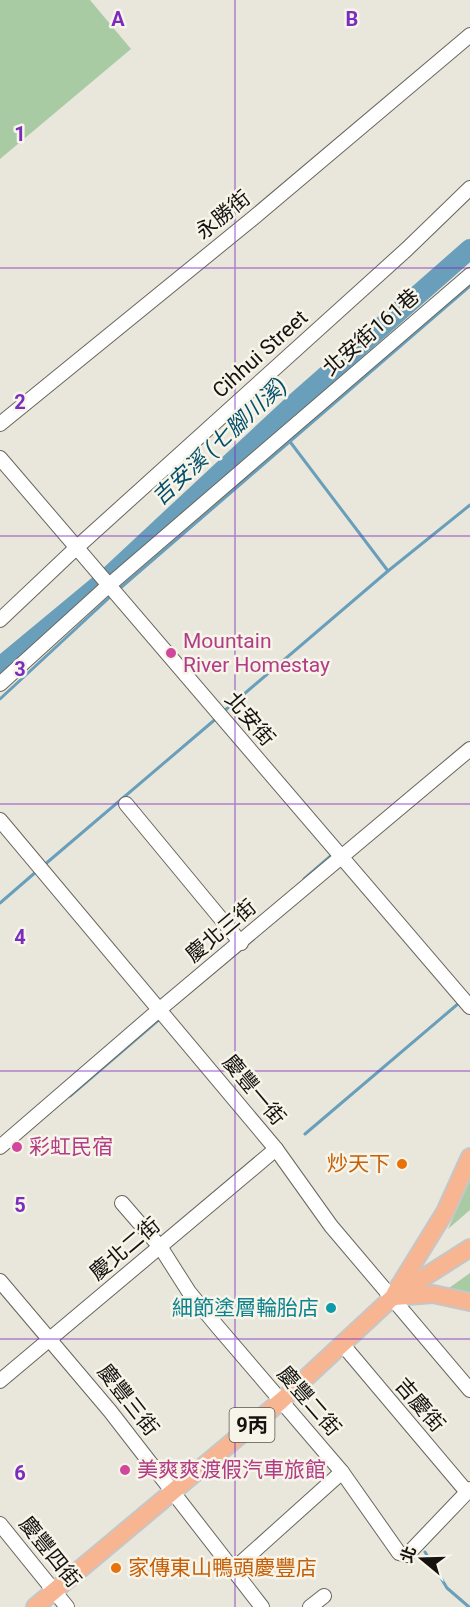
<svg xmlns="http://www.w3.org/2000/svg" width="470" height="1607" viewBox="0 0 470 1607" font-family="Roboto,'Noto Sans TC',sans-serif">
  <rect width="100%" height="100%" fill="#e9e7dc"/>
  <!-- green -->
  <g fill="#a9cba4">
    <polygon points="0,0 90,0 131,49 0,159"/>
    <polygon points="470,1180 470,1210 448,1229"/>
    <polygon points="470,1273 470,1297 449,1288"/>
  </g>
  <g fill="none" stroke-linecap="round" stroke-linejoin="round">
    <!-- stream -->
    <g stroke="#699fba" stroke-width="3">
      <polyline points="291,443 388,571"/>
      <polyline points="118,590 470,286"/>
      <polyline points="0,699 111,596"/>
      <polyline points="223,712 388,571 470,505"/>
      <polyline points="43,866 218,717"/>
      <polyline points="304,879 333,854"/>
      <polyline points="0,903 37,871"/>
      <polyline points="70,1096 162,1017"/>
      <polyline points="305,1134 459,1003"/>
      <polyline points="425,1552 447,1588 469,1607"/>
    </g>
    <!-- river -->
    <polyline stroke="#699fba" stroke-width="20" points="0,667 105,580 295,403 470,249"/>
    <defs>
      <g id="minor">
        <polyline points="0,424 252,219 470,35"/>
        <polyline points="0,458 470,1007"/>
        <polyline points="0,620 75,549 407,249 470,188"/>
        <polyline points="0,684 108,586 470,275"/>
        <polyline points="126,804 241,943"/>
        <polyline points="0,820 276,1149 331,1226 470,1390"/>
        <polyline points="0,1147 160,1009 470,749"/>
        <polyline points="122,1203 161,1248 189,1292 217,1326 342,1472 399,1553 407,1555 470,1489"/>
        <polyline points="0,1281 110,1411 262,1607"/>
        <polyline points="343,1345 467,1492"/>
        <polyline points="0,1381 276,1149"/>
        <polyline points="0,1524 67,1607"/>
        <polyline points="234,1569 342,1472"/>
        <polyline points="310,1607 324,1596"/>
      </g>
      <g id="major">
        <polyline points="395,1293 445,1212 470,1157"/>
        <polyline points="394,1297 433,1294 470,1302"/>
        <polyline points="35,1607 281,1401 393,1297 470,1248"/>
      </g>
    </defs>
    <!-- minor casing -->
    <use href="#minor" stroke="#69665d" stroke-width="16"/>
    <!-- major casing -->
    <use href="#major" stroke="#c7c6c6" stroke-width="20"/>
    <!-- minor -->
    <use href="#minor" stroke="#fff" stroke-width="14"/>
    <!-- major -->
    <use href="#major" stroke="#f7b592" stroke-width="16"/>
  </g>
  <!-- grid -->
  <path fill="none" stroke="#7b2cbf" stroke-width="1.5" stroke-opacity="0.55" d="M235 0V1607M0 268H470M0 536H470M0 804H470M0 1071H470M0 1339H470"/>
  <!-- markers -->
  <g fill="#d1479c" stroke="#f7f4e9" stroke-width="2">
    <circle cx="171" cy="653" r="6"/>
    <circle cx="17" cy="1147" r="6"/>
    <circle cx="125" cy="1470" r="6"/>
  </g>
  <g fill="#e8710a" stroke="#f7f4e9" stroke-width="2">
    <circle cx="402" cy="1164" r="6"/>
    <circle cx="116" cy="1568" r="6"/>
  </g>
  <circle fill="#0f9aa8" stroke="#f7f4e9" stroke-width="2" cx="331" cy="1308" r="6"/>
  <g text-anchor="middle" stroke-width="5" stroke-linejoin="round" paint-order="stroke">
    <!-- shield labels -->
    <rect fill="#f7f4e9" stroke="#585651" stroke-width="1.5" x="229.5" y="1408" width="45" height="34" rx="4.5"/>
    <g font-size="20" font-weight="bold" fill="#141310">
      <text x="252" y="1432">9丙</text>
    </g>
    <!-- street labels -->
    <g font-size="21" fill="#141310" stroke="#f7f4e9">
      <text transform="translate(223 215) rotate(-39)" y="7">永勝街</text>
      <text transform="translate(371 332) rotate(-41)" y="7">北安街161巷</text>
      <text transform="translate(260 354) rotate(-42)" y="7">Cihhui Street</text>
      <text transform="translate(250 719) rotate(49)" y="7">北安街</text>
      <text transform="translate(221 931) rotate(-40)" y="7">慶北三街</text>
      <text transform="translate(254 1090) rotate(50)" y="7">慶豐一街</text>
      <text transform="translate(125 1249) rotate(-40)" y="7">慶北二街</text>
      <text transform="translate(128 1400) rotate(52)" y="7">慶豐三街</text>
      <text transform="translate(309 1401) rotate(49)" y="7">慶豐二街</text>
      <text transform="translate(420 1405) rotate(49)" y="7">吉慶街</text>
      <text transform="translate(50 1552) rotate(51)" y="7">慶豐四街</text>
    </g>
    <!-- hotel labels -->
    <g font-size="21" fill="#b23c85" stroke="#f7f4e9" text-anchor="start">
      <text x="183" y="648">Mountain<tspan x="183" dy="24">River Homestay</tspan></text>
      <text x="29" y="1154">彩虹民宿</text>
      <text x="137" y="1477">美爽爽渡假汽車旅館</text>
    </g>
    <!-- food labels -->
    <g font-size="21" fill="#c56008" stroke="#f7f4e9" text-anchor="end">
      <text x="390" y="1171">炒天下</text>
      <text x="128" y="1575" text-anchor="start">家傳東山鴨頭慶豐店</text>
    </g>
    <!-- culture labels -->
    <g font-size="21" fill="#0d838f" stroke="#f7f4e9" text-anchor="end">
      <text x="319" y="1315">細節塗層輪胎店</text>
    </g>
    <!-- water labels -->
    <g font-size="22" font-style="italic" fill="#04506b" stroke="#f7f4e9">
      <text transform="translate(219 441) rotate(-43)" y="8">吉安溪 (七腳川溪)</text>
    </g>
  </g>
  <g font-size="20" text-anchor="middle" font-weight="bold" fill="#7b2cbf" stroke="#f7f4e9" stroke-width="5" stroke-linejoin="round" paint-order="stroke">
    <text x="118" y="26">A</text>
    <text x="352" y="26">B</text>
    <text x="20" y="141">1</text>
    <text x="20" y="409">2</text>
    <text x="20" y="676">3</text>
    <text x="20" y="944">4</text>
    <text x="20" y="1212">5</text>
    <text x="20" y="1480">6</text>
  </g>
  <!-- north arrow -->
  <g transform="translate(422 1559) rotate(289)" stroke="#f7f4e9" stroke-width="4.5" paint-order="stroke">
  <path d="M0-4.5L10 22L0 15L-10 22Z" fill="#141310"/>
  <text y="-9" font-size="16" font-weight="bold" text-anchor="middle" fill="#141310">北</text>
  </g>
</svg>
